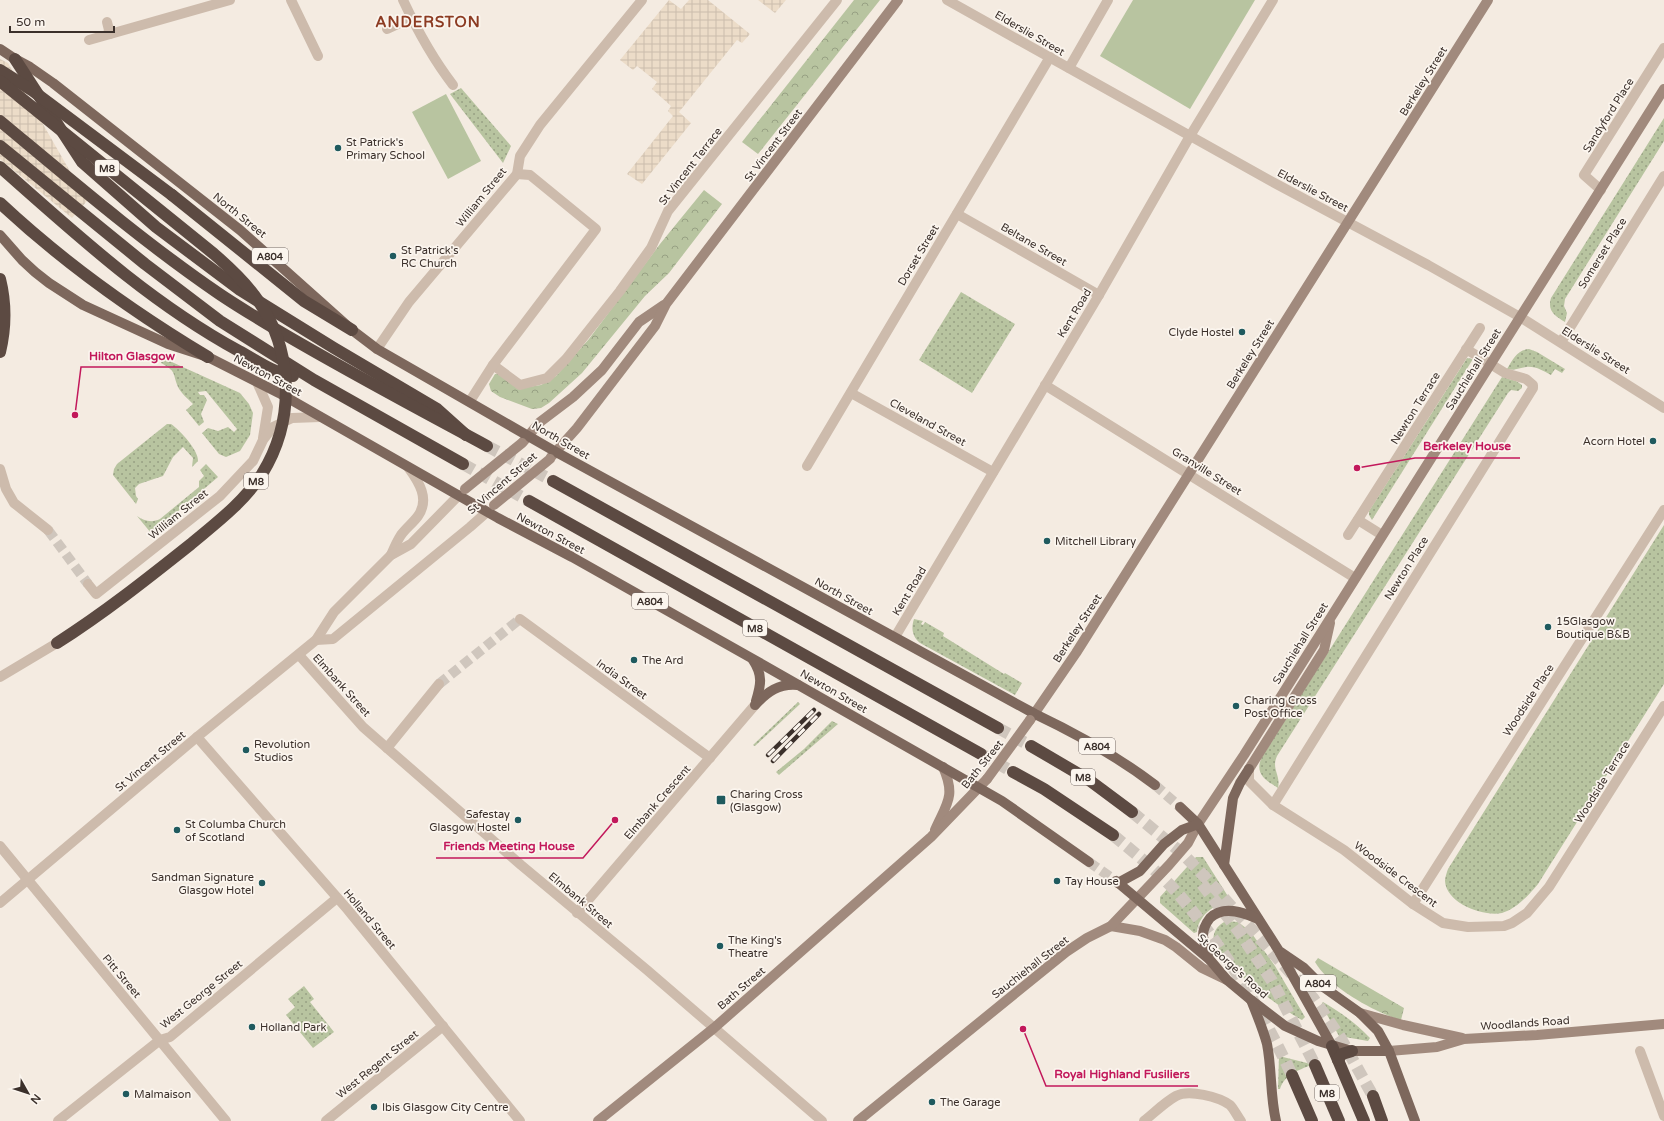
<svg xmlns="http://www.w3.org/2000/svg" width="1664" height="1121" viewBox="0 0 1664 1121" font-family="'Varela Round',sans-serif">
  <defs>
    <pattern id="grass-dots" width="8" height="8" patternUnits="userSpaceOnUse"><rect width="8" height="8" fill="#b8c4a0"/><path d="M2 2h.1M6 6h.1" fill="none" stroke="#97a083" stroke-width="1.8" stroke-linecap="round"/></pattern>
    <pattern id="forest-crowns" width="20" height="18" patternUnits="userSpaceOnUse"><rect width="20" height="18" fill="#b8c4a0"/><path d="M2 6a3 3 0 1 1 6 0M12 15a3 3 0 1 1 6 0" fill="none" stroke="#97a083"/></pattern>
    <pattern id="plaza-grid" width="8" height="8" patternUnits="userSpaceOnUse"><rect width="8" height="8" fill="#ecdcc8"/><path d="M0 4h8M4 0v8" fill="none" stroke="#cbbdac"/></pattern>
  </defs>
  <rect width="100%" height="100%" fill="#f4ebe1"/>
  <!-- grass -->
  <g fill="url(#grass-dots)">
    <polygon points="461,88 511,146 503,163 450,94"/>
    <path d="M1664 118V141L1565 299 1564 306 1567 313 1565 322C1555 316 1547 311 1551 298Z"/>
    <polygon points="961,292 1015,324 972,393 919,360"/>
    <path d="M1529 349 1537 352 1565 369 1562 373 1555 369 1551 375C1543 371 1536 366 1526 367 1519 368 1515 371 1507 369 1513 359 1517 350 1529 349Z"/>
    <path d="M163 358 240 393 249 404 253 413 250 435 240 451 226 457 219 454 202 433 208 428 218 431 228 427 234 432 237 429 206 391 198 392 200 395H204L207 400 201 414 204 422 199 426 186 410 193 404C188 399 181 393 178 387 172 372 177 372 161 363Z"/>
    <polygon points="1467,358 1473,359 1372,520 1369,515 1369,511"/>
    <path d="M1502 377 1516 381 1522 385V388L1518 391 1511 390 1508 393 1277 756C1271 769 1281 775 1278 788 1265 780 1254 773 1262 757Z"/>
    <path d="M167 424H171C180 430 199 451 198 461L192 467 193 458 183 447 173 457 163 476 139 484 135 488 136 496 138 499 136 504 113 475 114 469 117 464Z"/>
    <path d="M206 464 218 477 156 530 151 533 137 516C144 521 152 523 160 519L199 487V481L204 476 200 470Z"/>
    <path d="M1664 525V684L1538 884C1529 895 1516 909 1502 913 1483 917 1446 903 1445 881 1445 877 1447 872 1448 869Z"/>
    <path d="M914 619 923 621 921 624 923 625 925 622 944 633 943 636 1004 674 1005 673 1022 683 1015 695 920 643C912 636 911 628 914 619Z"/>
    <polygon points="798,702 800,704 755,746 753,745"/>
    <polygon points="832,721 838,724 779,775 776,772 804,749"/>
    <path d="M1196 857H1203L1231 901 1230 904C1214 902 1198 917 1197 932L1194 933 1160 903V897Z"/>
    <path d="M1226 921 1238 922 1250 931 1275 966 1305 1017 1302 1020C1284 1011 1224 966 1216 949 1210 937 1215 926 1226 921Z"/>
    <polygon points="304,986 314,999 310,1002 334,1032 313,1048 286,1015 295,1007 288,999"/>
    <path d="M1323 1002C1340 1012 1356 1023 1370 1038L1368 1041 1339 1036 1334 1027 1336 1026 1333 1021 1331 1022 1326 1013 1328 1011 1325 1006 1323 1007 1321 1005Z"/>
    <path d="M1279 1056 1311 1064V1065C1299 1070 1284 1075 1280 1089H1278Z"/>
  </g>
  <!-- forest -->
  <g fill="url(#forest-crowns)">
    <polygon points="854,0 880,0 758,154 742,142"/>
    <polygon points="704,190 722,204 669,273 645,296 582,373 549,403 541,408 532,409 500,397 491,391 489,384 495,374 499,374 521,388 541,385 556,376 589,339 660,244"/>
    <path d="M1318 958 1404 1008 1401 1020C1379 1014 1341 993 1326 976 1322 972 1318 967 1315 962Z"/>
  </g>
  <!-- park -->
  <g fill="#b8c4a0">
    <polygon points="1133,0 1255,0 1190,109 1100,56"/>
    <polygon points="446,94 481,161 448,179 412,112"/>
  </g>
  <!-- plaza -->
  <g fill="url(#plaza-grid)">
    <polygon points="669,0 681,9 689,0 708,0 750,34 742,43 737,40 679,112 691,123 642,184 627,174 673,116 668,111 671,106 652,89 657,82 637,66 633,70 620,60"/>
    <polygon points="758,0 786,0 775,13"/>
    <polygon points="0,59 8,63 87,201 72,218 0,159"/>
  </g>
  <g fill="none" stroke-linecap="round" stroke-linejoin="round">
    <!-- street-tunnel -->
    <g stroke="#cfc6bd" stroke-width="10" stroke-dasharray="10 5" stroke-linecap="butt">
      <polyline points="48,530 88,584"/>
      <polyline points="439,684 520,619"/>
    </g>
    <!-- primary-tunnel -->
    <g stroke="#cfc6bd" stroke-width="10" stroke-dasharray="10 5" stroke-linecap="butt">
      <polyline points="1155,785 1180,807"/>
      <polyline points="1089,862 1116,881"/>
    </g>
    <!-- highway-tunnel -->
    <g stroke="#cfc6bd" stroke-width="12" stroke-dasharray="12 6" stroke-linecap="butt">
      <polyline points="487,446 553,481"/>
      <polyline points="463,464 529,501"/>
      <polyline points="998,728 1031,746"/>
      <polyline points="981,754 1013,772"/>
      <polyline points="1132,812 1183,854 1205,877 1313,998 1340,1037 1373,1096"/>
      <path d="M1113 835C1136 854 1160 873 1180 896 1226 950 1262 1012 1292 1075"/>
      <polyline points="1202,884 1240,933 1272,981 1315,1065"/>
    </g>
    <!-- street -->
    <g stroke="#cdbbac" stroke-width="10">
      <polyline points="291,0 318,56"/>
      <path d="M403 0C417 30 433 59 453 85"/>
      <polyline points="947,0 1269,180 1428,265 1520,317 1664,408"/>
      <polyline points="107,22 110,34"/>
      <polyline points="387,29 411,18"/>
      <polyline points="89,40 230,0"/>
      <polyline points="1069,68 1108,0"/>
      <polyline points="1601,190 1584,175 1664,48"/>
      <polyline points="957,214 1099,295"/>
      <polyline points="1561,342 1664,176"/>
      <polyline points="377,349 409,302 517,174 520,156 540,125 642,0"/>
      <polyline points="493,365 520,385 547,378 566,359 620,291 651,248 668,211 837,0"/>
      <polyline points="257,382 268,407 263,438"/>
      <polyline points="1045,385 1355,578"/>
      <polyline points="851,393 993,472"/>
      <polyline points="470,401 493,365 596,229 530,175 517,174"/>
      <polyline points="807,466 1050,57"/>
      <polyline points="0,469 6,489 14,503 48,530"/>
      <polyline points="1358,520 1382,535"/>
      <polyline points="1348,535 1480,328"/>
      <path d="M391 555C394 548 397 541 401 535 406 528 413 523 418 516 430 499 419 482 408 467"/>
      <polyline points="88,584 96,594 220,496 253,461 263,440 273,427 292,418 320,417"/>
      <polyline points="520,619 710,758"/>
      <polyline points="895,637 1099,295 1190,136 1273,0"/>
      <polyline points="316,640 333,639 470,527 487,512"/>
      <polyline points="299,655 363,727 387,748 521,865 647,970 822,1121"/>
      <polyline points="0,677 57,643"/>
      <polyline points="197,737 348,910 520,1121"/>
      <polyline points="387,748 439,684"/>
      <polyline points="1249,769 1249,781 1273,805 1344,850 1413,904 1443,923 1468,927 1504,926 1512,923 1527,913 1549,887 1664,706"/>
      <polyline points="1273,805 1533,388 1533,385 1526,379 1505,373 1466,349"/>
      <polyline points="0,846 226,1121"/>
      <polyline points="0,903 197,737 316,640 334,612 391,555 411,544 459,495"/>
      <polyline points="1413,904 1664,510"/>
      <polyline points="577,913 755,705"/>
      <polyline points="1640,1051 1664,1116"/>
      <polyline points="58,1121 160,1040 170,1037 337,898"/>
      <polyline points="326,1121 443,1026"/>
      <path d="M1144 1121C1154 1113 1165 1102 1176 1096 1189 1089 1219 1097 1230 1105 1234 1109 1237 1116 1241 1121"/>
    </g>
    <!-- secondary -->
    <g stroke="#a18a7d" stroke-width="10">
      <polyline points="523,442 540,422 573,397 602,370 639,322 664,305"/>
      <polyline points="551,457 577,428 655,326 666,304 898,0"/>
      <polyline points="1030,720 1076,653 1488,0"/>
      <polyline points="1249,769 1324,650 1330,623"/>
      <path d="M935 830C947 803 956 796 943 767"/>
      <polyline points="1111,926 1140,931 1165,940 1176,947 1202,968 1227,980"/>
      <polyline points="1360,1013 1403,1025 1462,1038"/>
      <polyline points="1389,1051 1437,1047 1464,1039 1537,1035 1664,1024"/>
      <polyline points="598,1121 714,1028 931,837 987,779"/>
      <polyline points="858,1121 1066,952 1087,938 1111,926 1169,865 1188,843 1198,824 1244,755 1664,89"/>
    </g>
    <!-- primary -->
    <g stroke="#7d675c" stroke-width="10">
      <path d="M0 49 15 59 30 67 53 83 240 230 352 330 377 349 556 452 1035 714C1077 734 1117 756 1155 785"/>
      <polyline points="0,235 22,260 35,272 49,283 83,305 168,344 208,357 279,393 498,518 572,557 753,659 1002,801 1089,862"/>
      <path d="M753 660C763 675 761 685 756 701"/>
      <path d="M755 705C767 692 779 683 798 685"/>
      <polyline points="1180,807 1198,824 1279,951 1304,968 1322,986 1360,1013 1378,1031 1389,1051 1415,1121"/>
      <polyline points="1224,865 1233,798 1240,783 1249,769"/>
      <polyline points="1116,881 1210,960 1227,980 1251,1000 1285,1026 1318,1041 1352,1051 1389,1051"/>
      <polyline points="1118,883 1140,871 1164,844 1182,830 1198,824"/>
      <polyline points="1280,953 1332,1046"/>
      <path d="M1210 960C1207 953 1204 944 1203 936 1203 929 1206 923 1210 918 1223 905 1243 912 1258 919"/>
      <path d="M1251 1000C1257 1015 1263 1029 1267 1044 1272 1069 1270 1096 1276 1121"/>
    </g>
    <!-- highway -->
    <g stroke="#5c4a42" stroke-width="12">
      <polyline points="15,59 82,162 156,227 240,290 334,348 437,409 466,435"/>
      <path d="M0 121C71 180 142 241 218 293 234 304 251 314 267 324 339 367 413 406 487 446"/>
      <polyline points="0,146 145,264 220,321 314,380 463,464"/>
      <path d="M0 167C76 234 149 302 239 351 256 360 273 373 293 376"/>
      <polyline points="172,195 304,301 352,330"/>
      <path d="M0 203C63 262 133 312 208 357"/>
      <path d="M0 279C6 303 6 327 0 352"/>
      <polyline points="553,481 998,728"/>
      <polyline points="529,501 981,754"/>
      <polyline points="1031,746 1089,780 1132,812"/>
      <polyline points="1013,772 1044,789 1113,835"/>
      <polyline points="1332,1046 1364,1121"/>
      <polyline points="1338,1060 1342,1054 1352,1051"/>
      <polyline points="1315,1065 1339,1121"/>
      <polyline points="1292,1075 1312,1121"/>
      <polyline points="1373,1096 1382,1121"/>
    </g>
    <defs>
      <g id="rail">
        <polyline points="768,755 814,710"/>
        <polyline points="773,761 819,714"/>
      </g>
    </defs>
    <!-- rail casing -->
    <use href="#rail" stroke="#3b302b" stroke-width="4.5"/>
    <!-- rail -->
    <use href="#rail" stroke="#fbf5ee" stroke-width="3" stroke-dasharray="9" stroke-linecap="butt"/>
    <!-- secondary-bridge -->
    <g stroke="#a18a7d" stroke-width="10">
      <polyline points="465,489 522,443"/>
      <polyline points="494,505 550,459"/>
      <polyline points="987,779 1030,720"/>
    </g>
    <!-- highway-bridge -->
    <g stroke="#5c4a42" stroke-width="12">
      <polyline points="0,70 33,91 172,195"/>
      <path d="M0 81 214 254C229 267 243 280 254 295 294 347 296 419 262 474 243 503 216 523 191 544 147 579 104 613 57 643"/>
    </g>
  </g>
  <!-- markers -->
  <g fill="#1f5a5e" stroke="#fbf5ee" stroke-width="1.5">
    <circle cx="338" cy="148" r="4"/>
    <circle cx="393" cy="256" r="4"/>
    <circle cx="1242" cy="332" r="4"/>
    <circle cx="1653" cy="441" r="4"/>
    <circle cx="1047" cy="541" r="4"/>
    <circle cx="1548" cy="627" r="4"/>
    <circle cx="634" cy="660" r="4"/>
    <circle cx="1236" cy="706" r="4"/>
    <circle cx="246" cy="750" r="4"/>
    <rect x="716" y="795" width="10" height="10" rx="2"/>
    <circle cx="518" cy="820" r="4"/>
    <circle cx="177" cy="830" r="4"/>
    <circle cx="1057" cy="881" r="4"/>
    <circle cx="262" cy="883" r="4"/>
    <circle cx="720" cy="946" r="4"/>
    <circle cx="252" cy="1027" r="4"/>
    <circle cx="126" cy="1094" r="4"/>
    <circle cx="932" cy="1102" r="4"/>
    <circle cx="374" cy="1107" r="4"/>
  </g>
  <g text-anchor="middle" stroke-width="3.5" stroke-linejoin="round" paint-order="stroke">
    <!-- shield labels -->
    <g fill="#fbf5ee" stroke="#756b66" stroke-width="1">
      <rect x="95" y="160" width="24" height="16" rx="3"/>
      <rect x="252" y="248" width="36" height="16" rx="3"/>
      <rect x="244" y="473" width="24" height="16" rx="3"/>
      <rect x="632" y="593" width="36" height="16" rx="3"/>
      <rect x="743" y="620" width="24" height="16" rx="3"/>
      <rect x="1079" y="738" width="36" height="16" rx="3"/>
      <rect x="1071" y="769" width="24" height="16" rx="3"/>
      <rect x="1300" y="975" width="36" height="16" rx="3"/>
      <rect x="1315" y="1085" width="24" height="16" rx="3"/>
    </g>
    <g font-size="10" font-weight="bold" fill="#3b302b">
      <text x="107" y="172">M8</text>
      <text x="270" y="260">A804</text>
      <text x="256" y="485">M8</text>
      <text x="650" y="605">A804</text>
      <text x="755" y="632">M8</text>
      <text x="1097" y="750">A804</text>
      <text x="1083" y="781">M8</text>
      <text x="1318" y="987">A804</text>
      <text x="1327" y="1097">M8</text>
    </g>
    <!-- street labels -->
    <g font-size="11" fill="#3b302b" stroke="#fbf5ee">
      <text transform="translate(1030 33) rotate(30)" y="4">Elderslie Street</text>
      <text transform="translate(1423 81) rotate(-58)" y="4">Berkeley Street</text>
      <text transform="translate(1608 115) rotate(-58)" y="4">Sandyford Place</text>
      <text transform="translate(773 145) rotate(-53)" y="4">St Vincent Street</text>
      <text transform="translate(690 166) rotate(-52)" y="4">St Vincent Terrace</text>
      <text transform="translate(1313 190) rotate(28)" y="4">Elderslie Street</text>
      <text transform="translate(481 197) rotate(-51)" y="4">William Street</text>
      <text transform="translate(240 215) rotate(39)" y="4">North Street</text>
      <text transform="translate(1034 244) rotate(30)" y="4">Beltane Street</text>
      <text transform="translate(1602 253) rotate(-58)" y="4">Somerset Place</text>
      <text transform="translate(918 255) rotate(-59)" y="4">Dorset Street</text>
      <text transform="translate(1074 313) rotate(-59)" y="4">Kent Road</text>
      <text transform="translate(1596 350) rotate(32)" y="4">Elderslie Street</text>
      <text transform="translate(1250 354) rotate(-58)" y="4">Berkeley Street</text>
      <text transform="translate(1473 369) rotate(-58)" y="4">Sauchiehall Street</text>
      <text transform="translate(268 375) rotate(28)" y="4">Newton Street</text>
      <text transform="translate(1415 408) rotate(-58)" y="4">Newton Terrace</text>
      <text transform="translate(928 422) rotate(29)" y="4">Cleveland Street</text>
      <text transform="translate(561 440) rotate(30)" y="4">North Street</text>
      <text transform="translate(1207 471) rotate(32)" y="4">Granville Street</text>
      <text transform="translate(502 483) rotate(-41)" y="4">St Vincent Street</text>
      <text transform="translate(178 514) rotate(-39)" y="4">William Street</text>
      <text transform="translate(551 533) rotate(28)" y="4">Newton Street</text>
      <text transform="translate(1406 568) rotate(-58)" y="4">Newton Place</text>
      <text transform="translate(909 591) rotate(-59)" y="4">Kent Road</text>
      <text transform="translate(844 596) rotate(29)" y="4">North Street</text>
      <text transform="translate(1077 628) rotate(-57)" y="4">Berkeley Street</text>
      <text transform="translate(1300 643) rotate(-58)" y="4">Sauchiehall Street</text>
      <text transform="translate(622 679) rotate(36)" y="4">India Street</text>
      <text transform="translate(342 685) rotate(48)" y="4">Elmbank Street</text>
      <text transform="translate(834 691) rotate(30)" y="4">Newton Street</text>
      <text transform="translate(1528 700) rotate(-57)" y="4">Woodside Place</text>
      <text transform="translate(150 761) rotate(-40)" y="4">St Vincent Street</text>
      <text transform="translate(982 764) rotate(-51)" y="4">Bath Street</text>
      <text transform="translate(1602 782) rotate(-58)" y="4">Woodside Terrace</text>
      <text transform="translate(657 802) rotate(-49)" y="4">Elmbank Crescent</text>
      <text transform="translate(1396 874) rotate(37)" y="4">Woodside Crescent</text>
      <text transform="translate(581 900) rotate(40)" y="4">Elmbank Street</text>
      <text transform="translate(370 919) rotate(50)" y="4">Holland Street</text>
      <text transform="translate(1233 966) rotate(42)" y="4">St George's Road</text>
      <text transform="translate(1030 967) rotate(-38)" y="4">Sauchiehall Street</text>
      <text transform="translate(122 976) rotate(50)" y="4">Pitt Street</text>
      <text transform="translate(741 988) rotate(-41)" y="4">Bath Street</text>
      <text transform="translate(201 994) rotate(-39)" y="4">West George Street</text>
      <text transform="translate(1525 1023) rotate(-4)" y="4">Woodlands Road</text>
      <text transform="translate(377 1064) rotate(-39)" y="4">West Regent Street</text>
    </g>
    <!-- poi labels -->
    <g font-size="11" fill="#3b302b" stroke="#fbf5ee" text-anchor="start">
      <text x="346" y="146">St Patrick's<tspan x="346" dy="13">Primary School</tspan></text>
      <text x="401" y="254">St Patrick's<tspan x="401" dy="13">RC Church</tspan></text>
      <text x="1234" y="336" text-anchor="end">Clyde Hostel</text>
      <text x="1645" y="445" text-anchor="end">Acorn Hotel</text>
      <text x="1055" y="545">Mitchell Library</text>
      <text x="1556" y="625">15Glasgow<tspan x="1556" dy="13">Boutique B&amp;B</tspan></text>
      <text x="642" y="664">The Ard</text>
      <text x="1244" y="704">Charing Cross<tspan x="1244" dy="13">Post Office</tspan></text>
      <text x="254" y="748">Revolution<tspan x="254" dy="13">Studios</tspan></text>
      <text x="730" y="798">Charing Cross<tspan x="730" dy="13">(Glasgow)</tspan></text>
      <text x="510" y="818" text-anchor="end">Safestay<tspan x="510" dy="13">Glasgow Hostel</tspan></text>
      <text x="185" y="828">St Columba Church<tspan x="185" dy="13">of Scotland</tspan></text>
      <text x="254" y="881" text-anchor="end">Sandman Signature<tspan x="254" dy="13">Glasgow Hotel</tspan></text>
      <text x="1065" y="885">Tay House</text>
      <text x="728" y="944">The King's<tspan x="728" dy="13">Theatre</tspan></text>
      <text x="260" y="1031">Holland Park</text>
      <text x="134" y="1098">Malmaison</text>
      <text x="940" y="1106">The Garage</text>
      <text x="382" y="1111">Ibis Glasgow City Centre</text>
    </g>
    <!-- district labels -->
    <g font-size="15" font-weight="bold" letter-spacing="1" fill="#8c3b22" stroke="#fbf5ee">
      <text x="428" y="27">ANDERSTON</text>
    </g>
  </g>
  <!-- callouts -->
  <path fill="none" stroke="#c2185b" stroke-width="1.5" d="M75 415L81 367H183M1357 468L1415 458H1520M615 820L583 858H436M1023 1029L1046 1086H1198"/>
  <g fill="#c2185b" stroke="#fbf5ee" stroke-width="1.5">
    <circle cx="75" cy="415" r="4"/>
    <circle cx="1357" cy="468" r="4"/>
    <circle cx="615" cy="820" r="4"/>
    <circle cx="1023" cy="1029" r="4"/>
  </g>
  <g font-size="12" text-anchor="middle" font-weight="bold" fill="#c2185b" stroke="#fbf5ee" stroke-width="3.5" stroke-linejoin="round" paint-order="stroke">
    <text x="132" y="360">Hilton Glasgow</text>
    <text x="1467" y="450">Berkeley House</text>
    <text x="509" y="850">Friends Meeting House</text>
    <text x="1122" y="1078">Royal Highland Fusiliers</text>
  </g>
  <!-- north arrow -->
  <g transform="translate(28 1093) rotate(129)" stroke="#fbf5ee" stroke-width="3" paint-order="stroke">
  <path d="M0-3L7 15L0 10L-7 15Z" fill="#3b302b"/>
  <text y="-6" font-size="11" font-weight="bold" text-anchor="middle" fill="#3b302b">N</text>
  </g>
  <!-- scale -->
  <path d="M10 26v6h104v-6" fill="none" stroke="#3b302b" stroke-width="2"/>
  <text x="16" y="26" font-size="12" fill="#3b302b" stroke="#fbf5ee" stroke-width="3" paint-order="stroke">50 m</text>
</svg>
